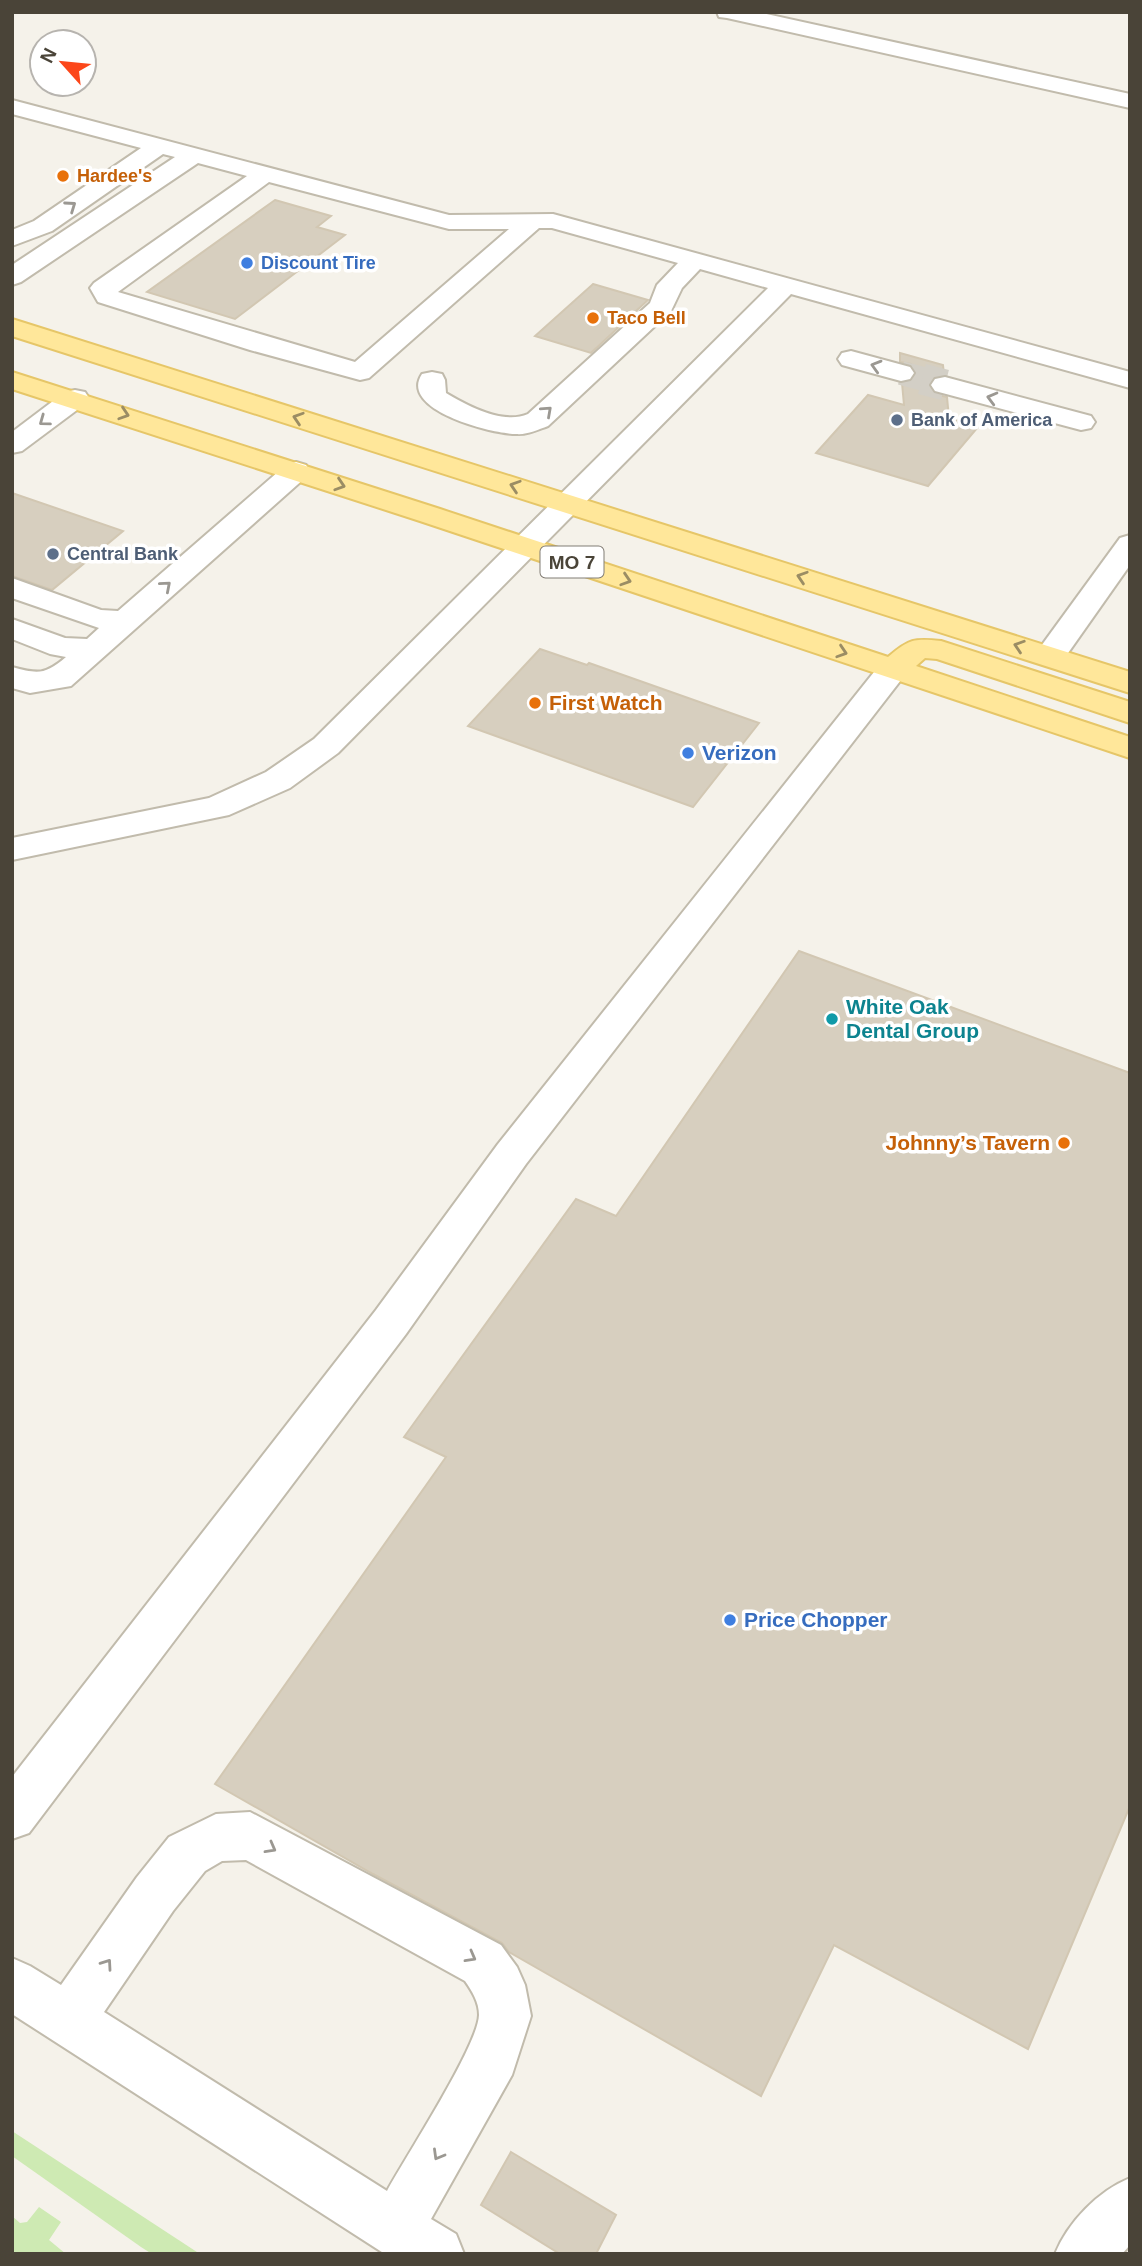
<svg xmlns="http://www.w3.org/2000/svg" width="1142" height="2266" viewBox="0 0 1142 2266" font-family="Helvetica,sans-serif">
  <rect width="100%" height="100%" fill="#f5f2ea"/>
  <!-- green -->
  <g fill="#ceeab3">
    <polygon points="12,2131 200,2254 152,2254 141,2247 12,2156"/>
    <polygon points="39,2207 61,2222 49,2240 66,2254 12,2254 12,2216 20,2223 27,2222"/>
  </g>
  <!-- building -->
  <g fill="#d7cfbf" stroke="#d2c7b2" stroke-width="2">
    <polygon points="275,200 331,216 317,227 345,235 235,319 147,292"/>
    <polygon points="593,284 648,300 591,353 535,336"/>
    <polygon points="900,353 943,365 944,375 933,378 929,386 934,394 947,397 949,418 978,427 928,486 816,453 868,395 904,405 902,383 912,380 916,372 911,364 900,362"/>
    <polygon points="12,493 123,531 52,590 12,576"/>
    <polygon points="540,649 587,665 589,663 759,723 693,807 468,726"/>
    <polygon points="799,951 1130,1073 1130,1806 1028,2049 834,1945 761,2096 509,1952 502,1943 373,1874 215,1784 446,1457 404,1437 576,1199 616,1216"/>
    <polygon points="511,2152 616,2215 596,2254 560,2254 481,2205"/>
  </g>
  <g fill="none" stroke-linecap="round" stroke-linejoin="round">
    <!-- minor-tunnel-far1 -->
    <polyline stroke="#d3cfc6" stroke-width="24" stroke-dasharray="24 12" stroke-linecap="butt" points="901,373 928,380"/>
    <!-- minor-tunnel -->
    <polyline stroke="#d3cfc6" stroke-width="31" stroke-dasharray="31 15" stroke-linecap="butt" points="922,379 945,385"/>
    <defs>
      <g id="minor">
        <polygon points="717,12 757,12 1130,94 1130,108 727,18 719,17"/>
        <path d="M12 100 449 215 553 214 1130 372V388L791 294 338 753 290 788 229 815 12 860V838L209 798 266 772 314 739 768 288 700 269 682 288 671 311 548 426C537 430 527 435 516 434 492 434 398 410 422 374L432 372 442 374 445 380 446 393C468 406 503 425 528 414L650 303 657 285 678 263 552 228H539L369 378 360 380 250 350 98 302 90 288 94 283 247 176 198 163 21 282 12 285V265L175 157 163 154 52 231 12 246V230L34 221 141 148 12 114ZM269 182 449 229H509L355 362 118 292Z"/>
        <polygon points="851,351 910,367 914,373 910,379 901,381 842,365 838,359 842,353"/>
        <polygon points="945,377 1091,416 1095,422 1091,428 1081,430 935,391 931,385 935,379"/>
        <polygon points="75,390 85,392 89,398 85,404 22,451 12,453 12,432 65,392"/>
        <path d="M296 462 306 465 310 471 306 477 71 686 30 693 12 688V667C38 674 45 675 66 657L50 654 12 639V619L65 638 87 639 99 628 12 598V578L101 610 118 611 286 465Z"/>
        <polygon points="1130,535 1130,565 1061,663 1050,666 1039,663 1034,656 1039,649 1120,538"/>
        <polygon points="893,659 904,662 909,669 904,676 526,1164 406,1334 29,1833 12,1839 12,1777 376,1310 498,1144 882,662"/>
        <path d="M250 1812 501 1945 517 1967 525 1985 531 2016 512 2075 431 2219 456 2234 464 2254H385L12 2014V1958L30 1966 61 1985 137 1877 169 1837 216 1814ZM246 1860 465 1981C472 1991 479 2002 479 2015 478 2046 405 2158 387 2191L104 2012 173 1911 205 1871 222 1861Z"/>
        <path d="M1130 2178V2245L1122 2254H1055C1068 2222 1098 2191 1130 2178Z"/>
      </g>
      <g id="major">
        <polygon points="12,319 1130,672 1130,693 12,336"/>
        <path d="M12 372 440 509 888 657C909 639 914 638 941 641L1130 702V723L937 659 925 658 916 666 1130 737V758L420 521 12 389Z"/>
      </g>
    </defs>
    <!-- minor casing -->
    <use href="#minor" stroke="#c1bbac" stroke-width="4"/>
    <!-- major casing -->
    <use href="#major" stroke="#e6c668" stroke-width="4"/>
    <!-- minor -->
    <use href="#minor" fill="#fff" fill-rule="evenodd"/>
    <!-- major -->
    <use href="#major" fill="#ffe79a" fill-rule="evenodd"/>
  </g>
  <!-- one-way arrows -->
  <defs><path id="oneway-chevron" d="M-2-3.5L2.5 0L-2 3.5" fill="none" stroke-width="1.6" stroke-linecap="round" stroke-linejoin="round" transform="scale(1.75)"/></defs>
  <g stroke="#9b9892">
    <use href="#oneway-chevron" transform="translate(71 206) rotate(-35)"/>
    <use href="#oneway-chevron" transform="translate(876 366) rotate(-164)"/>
    <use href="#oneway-chevron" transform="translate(992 398) rotate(-165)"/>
    <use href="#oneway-chevron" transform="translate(547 411) rotate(-42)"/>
    <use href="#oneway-chevron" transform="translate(44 421) rotate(144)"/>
    <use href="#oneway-chevron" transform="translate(166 586) rotate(-41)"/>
    <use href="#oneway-chevron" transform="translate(271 1848) rotate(29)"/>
    <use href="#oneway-chevron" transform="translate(471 1957) rotate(29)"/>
    <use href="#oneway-chevron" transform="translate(107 1964) rotate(-55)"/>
    <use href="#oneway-chevron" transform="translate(438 2155) rotate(120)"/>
  </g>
  <g stroke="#9b8d64">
    <use href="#oneway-chevron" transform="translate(124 414) rotate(18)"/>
    <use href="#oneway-chevron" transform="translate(298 418) rotate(-162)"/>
    <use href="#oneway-chevron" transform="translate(340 485) rotate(18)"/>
    <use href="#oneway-chevron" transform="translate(515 486) rotate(-162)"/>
    <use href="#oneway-chevron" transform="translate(802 577) rotate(-162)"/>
    <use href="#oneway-chevron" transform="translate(626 580) rotate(18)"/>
    <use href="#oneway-chevron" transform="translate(1019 646) rotate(-162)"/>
    <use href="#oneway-chevron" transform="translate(842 652) rotate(18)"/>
  </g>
  <!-- markers -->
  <g fill="#e8710a" stroke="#fff" stroke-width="2.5">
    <circle cx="63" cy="176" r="7"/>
    <circle cx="593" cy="318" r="7"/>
    <circle cx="535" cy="703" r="7"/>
    <circle cx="1064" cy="1143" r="7"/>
  </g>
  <g fill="#3f7fe0" stroke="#fff" stroke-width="2.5">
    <circle cx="247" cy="263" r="7"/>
    <circle cx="688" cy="753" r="7"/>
    <circle cx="730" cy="1620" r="7"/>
  </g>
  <g fill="#5c6f8a" stroke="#fff" stroke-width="2.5">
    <circle cx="897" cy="420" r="7"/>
    <circle cx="53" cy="554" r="7"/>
  </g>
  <circle fill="#0f9aa8" stroke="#fff" stroke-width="2.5" cx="832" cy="1019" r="7"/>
  <g text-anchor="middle" stroke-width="7" stroke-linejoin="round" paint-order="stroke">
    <!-- far-food labels -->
    <g font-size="18" font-weight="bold" fill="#c56008" stroke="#fff" text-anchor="start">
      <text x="77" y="182">Hardee's</text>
      <text x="607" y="324">Taco Bell</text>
    </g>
    <!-- far-shop labels -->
    <g font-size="18" font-weight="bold" fill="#366cbe" stroke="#fff" text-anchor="start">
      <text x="261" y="269">Discount Tire</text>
    </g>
    <!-- far-service labels -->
    <g font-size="18" font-weight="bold" fill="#4e5e75" stroke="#fff" text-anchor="start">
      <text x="911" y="426">Bank of America</text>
      <text x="67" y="560">Central Bank</text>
    </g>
    <!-- shield labels -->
    <rect fill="#fff" stroke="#807c74" stroke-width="2" x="540.5" y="546.5" width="63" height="31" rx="5"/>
    <g font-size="19" font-weight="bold" fill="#4a4438">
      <text x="572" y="569">MO 7</text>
    </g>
    <!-- food labels -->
    <g font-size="21" font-weight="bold" fill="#c56008" stroke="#fff" text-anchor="start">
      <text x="549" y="710">First Watch</text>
      <text x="1050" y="1150" text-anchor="end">Johnny’s Tavern</text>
    </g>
    <!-- shop labels -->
    <g font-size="21" font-weight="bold" fill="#366cbe" stroke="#fff" text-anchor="start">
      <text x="702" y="760">Verizon</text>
      <text x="744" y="1627">Price Chopper</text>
    </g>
    <!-- culture labels -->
    <g font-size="21" font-weight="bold" fill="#0d838f" stroke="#fff" text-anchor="start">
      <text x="846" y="1014">White Oak<tspan x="846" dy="24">Dental Group</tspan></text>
    </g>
  </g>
  <!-- border -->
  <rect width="1142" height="2266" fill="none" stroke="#4a4438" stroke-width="28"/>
  <!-- north arrow -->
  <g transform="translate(63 63) rotate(297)"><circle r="33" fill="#ffffff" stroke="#b7b4af" stroke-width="2"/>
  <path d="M0-5L12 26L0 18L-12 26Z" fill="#fc471a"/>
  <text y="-10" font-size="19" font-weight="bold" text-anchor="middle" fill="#4a4438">N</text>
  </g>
</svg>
